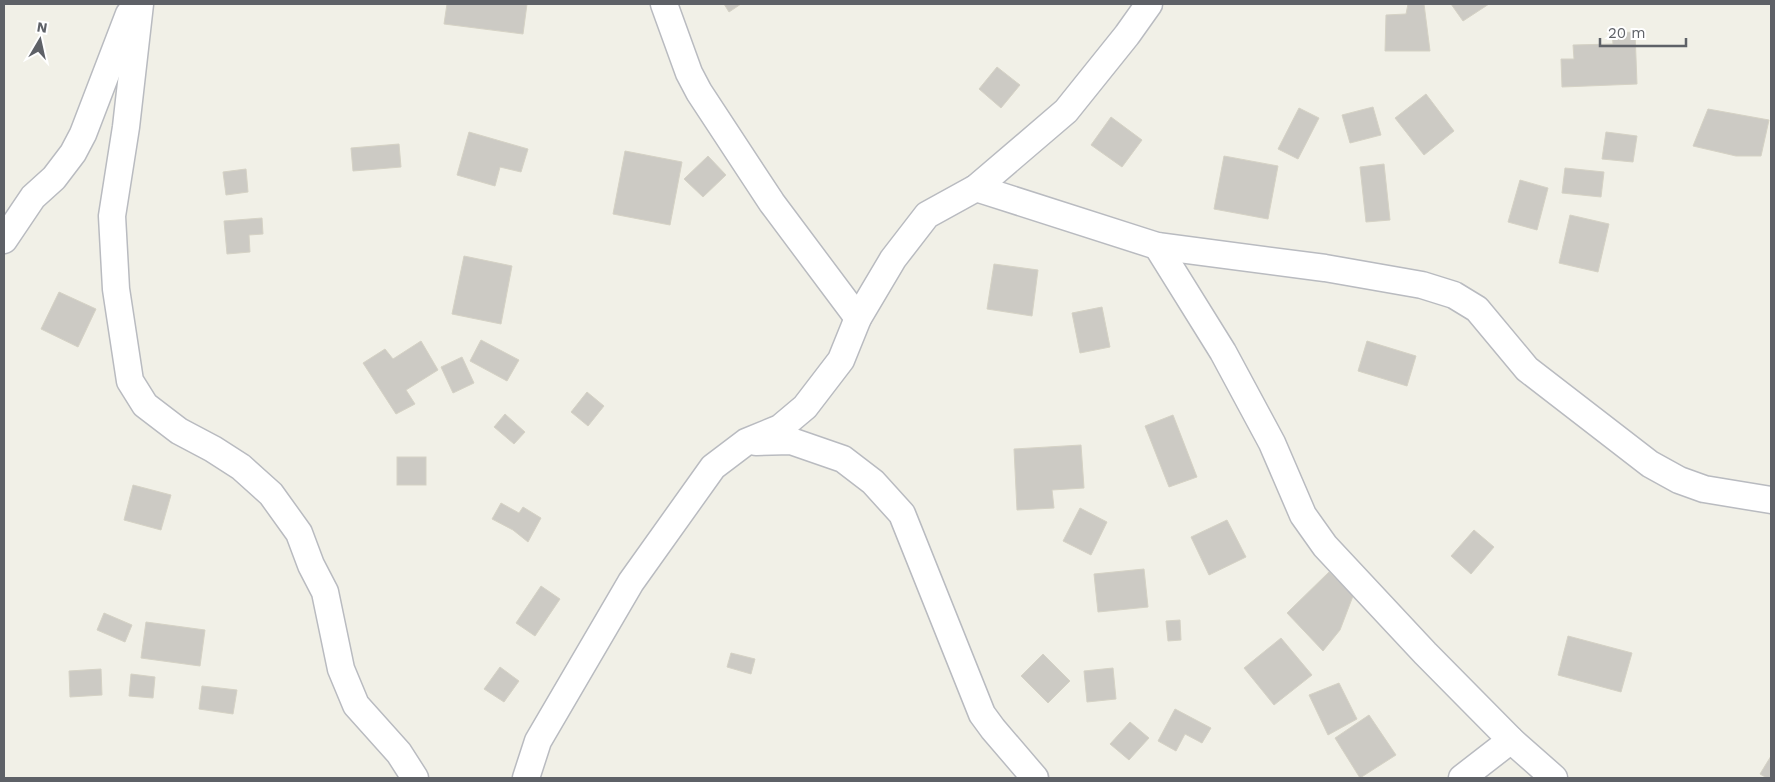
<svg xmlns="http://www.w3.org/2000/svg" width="1775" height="782" viewBox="0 0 1775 782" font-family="'Work Sans',sans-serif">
  <rect width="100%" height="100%" fill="#f1f0e7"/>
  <!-- building -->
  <g fill="#cccac4" stroke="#d5d2c5">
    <polygon points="447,4 527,4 523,34 444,24"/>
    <polygon points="724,4 741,4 729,12"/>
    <polygon points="1408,4 1424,4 1430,51 1385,51 1386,15 1406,14"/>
    <polygon points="1451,4 1489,4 1463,21"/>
    <polygon points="1635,32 1637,84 1562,87 1561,59 1574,59 1573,45 1613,44 1612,33"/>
    <polygon points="997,67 1020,85 1001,108 979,89"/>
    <polygon points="1426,94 1454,131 1424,155 1395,118"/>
    <polygon points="1373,107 1381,135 1350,143 1342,115"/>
    <polygon points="1299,108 1319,118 1298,159 1278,149"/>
    <polygon points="1708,109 1769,120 1761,156 1736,156 1693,146"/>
    <polygon points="1111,117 1142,140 1122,167 1091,145"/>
    <polygon points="469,132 528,149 521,172 500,167 495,186 457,175"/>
    <polygon points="1606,132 1637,136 1633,162 1602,159"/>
    <polygon points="399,144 401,167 353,171 351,148"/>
    <polygon points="625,151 682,162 670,225 613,214"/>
    <polygon points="708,156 726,175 703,197 684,179"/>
    <polygon points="1224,156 1278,166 1268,219 1214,209"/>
    <polygon points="1384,164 1390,220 1366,222 1360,167"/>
    <polygon points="1565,168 1604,172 1601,197 1562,193"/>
    <polygon points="246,169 248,192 226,195 223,172"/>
    <polygon points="1520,180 1548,188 1537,230 1508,222"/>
    <polygon points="1570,215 1609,224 1598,272 1559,263"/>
    <polygon points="262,218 263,234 249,235 250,252 227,254 224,221"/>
    <polygon points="464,256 512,266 501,324 452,314"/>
    <polygon points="994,264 1038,270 1032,316 987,309"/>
    <polygon points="59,292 96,309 78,347 41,329"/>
    <polygon points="1102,307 1110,347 1080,353 1072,313"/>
    <polygon points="481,340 519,360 507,381 470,361"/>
    <polygon points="421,341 438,370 406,390 415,404 396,414 363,363 385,349 393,359"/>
    <polygon points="1367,341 1416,356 1407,386 1358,371"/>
    <polygon points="462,357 474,383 453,393 441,367"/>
    <polygon points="587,392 604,406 588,426 571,412"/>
    <polygon points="505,414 525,432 514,444 494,427"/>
    <polygon points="1173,415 1197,477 1169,487 1145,426"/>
    <polygon points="1081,445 1084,488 1052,490 1054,508 1017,510 1014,449"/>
    <rect x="397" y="457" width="29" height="28"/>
    <polygon points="133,485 171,495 161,530 124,520"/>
    <polygon points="501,503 519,513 523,507 541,518 528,542 513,530 492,519"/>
    <polygon points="1080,508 1107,522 1091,555 1063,541"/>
    <polygon points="1227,520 1246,557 1209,575 1191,537"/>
    <polygon points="1474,530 1494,547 1471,574 1451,556"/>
    <polygon points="1144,569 1148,607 1098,612 1094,574"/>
    <polygon points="1329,572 1353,596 1340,630 1323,651 1287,613"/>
    <polygon points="541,586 560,599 535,636 516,623"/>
    <polygon points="104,613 132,625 125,642 97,630"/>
    <polygon points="1180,620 1181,640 1168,641 1166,621"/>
    <polygon points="146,622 205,630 200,666 141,658"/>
    <polygon points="1568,636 1632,653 1621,692 1558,675"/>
    <polygon points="1281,638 1312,675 1274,705 1244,668"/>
    <polygon points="731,653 755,659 751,674 727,667"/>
    <polygon points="1043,654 1070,681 1048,703 1021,676"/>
    <polygon points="500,667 519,681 504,702 484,689"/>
    <polygon points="1113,668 1116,699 1087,702 1084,671"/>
    <polygon points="101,669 102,695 70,697 69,671"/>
    <polygon points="131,674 155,677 153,698 129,696"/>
    <polygon points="1339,683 1357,719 1328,735 1309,695"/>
    <polygon points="202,686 237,690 233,714 199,709"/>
    <polygon points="1175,709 1211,728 1202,743 1185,734 1176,751 1158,741"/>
    <polygon points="1369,715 1396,755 1360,778 1335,738"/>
    <polygon points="1130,722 1149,738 1129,760 1110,744"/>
    <polygon points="1771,756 1771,778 1767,778 1760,774"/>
  </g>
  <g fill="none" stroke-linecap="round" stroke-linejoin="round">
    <defs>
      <g id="minor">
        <polyline points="140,4 126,127 112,216 116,289 130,381 145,405 179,431 213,449 241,467 271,494 299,533 311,565 325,592 341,669 356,705 399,753 415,778"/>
        <polyline points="664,4 689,73 699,92 772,203 858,318"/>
        <polyline points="976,188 1157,246 1325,268 1422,285 1454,295 1477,309 1527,369 1650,464 1679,480 1704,489 1771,500"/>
        <polyline points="4,240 33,197 54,178 73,153 83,134 129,14"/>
        <polyline points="1157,246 1223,352 1272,443 1303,515 1325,546 1425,653 1511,740 1554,778"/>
        <polyline points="756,442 791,441 843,459 873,482 902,514 982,714 993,729 1035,778"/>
        <polyline points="526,778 538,741 631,582 713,467 746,442 780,428 805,407 841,360 858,318 893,259 927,215 976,188 1066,111 1127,35 1149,4"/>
        <polyline points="1462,778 1511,740"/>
      </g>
    </defs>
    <!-- minor casing -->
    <use href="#minor" stroke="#b9bbc0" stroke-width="29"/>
    <!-- minor -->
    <use href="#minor" stroke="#fff" stroke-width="26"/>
  </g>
  <!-- border -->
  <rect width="1775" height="782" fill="none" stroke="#5e6167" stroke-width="10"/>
  <!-- north arrow -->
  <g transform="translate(40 40) rotate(9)" stroke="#ffffff" stroke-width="4" paint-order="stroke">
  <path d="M0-4L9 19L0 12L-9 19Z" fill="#5e6167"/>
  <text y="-8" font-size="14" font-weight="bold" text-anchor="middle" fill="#5e6167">N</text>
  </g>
  <!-- scale -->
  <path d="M1600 38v8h86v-8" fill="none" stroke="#5e6167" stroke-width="2.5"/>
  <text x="1608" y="38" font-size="15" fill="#5e6167" stroke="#ffffff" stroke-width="4" paint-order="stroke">20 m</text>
</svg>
